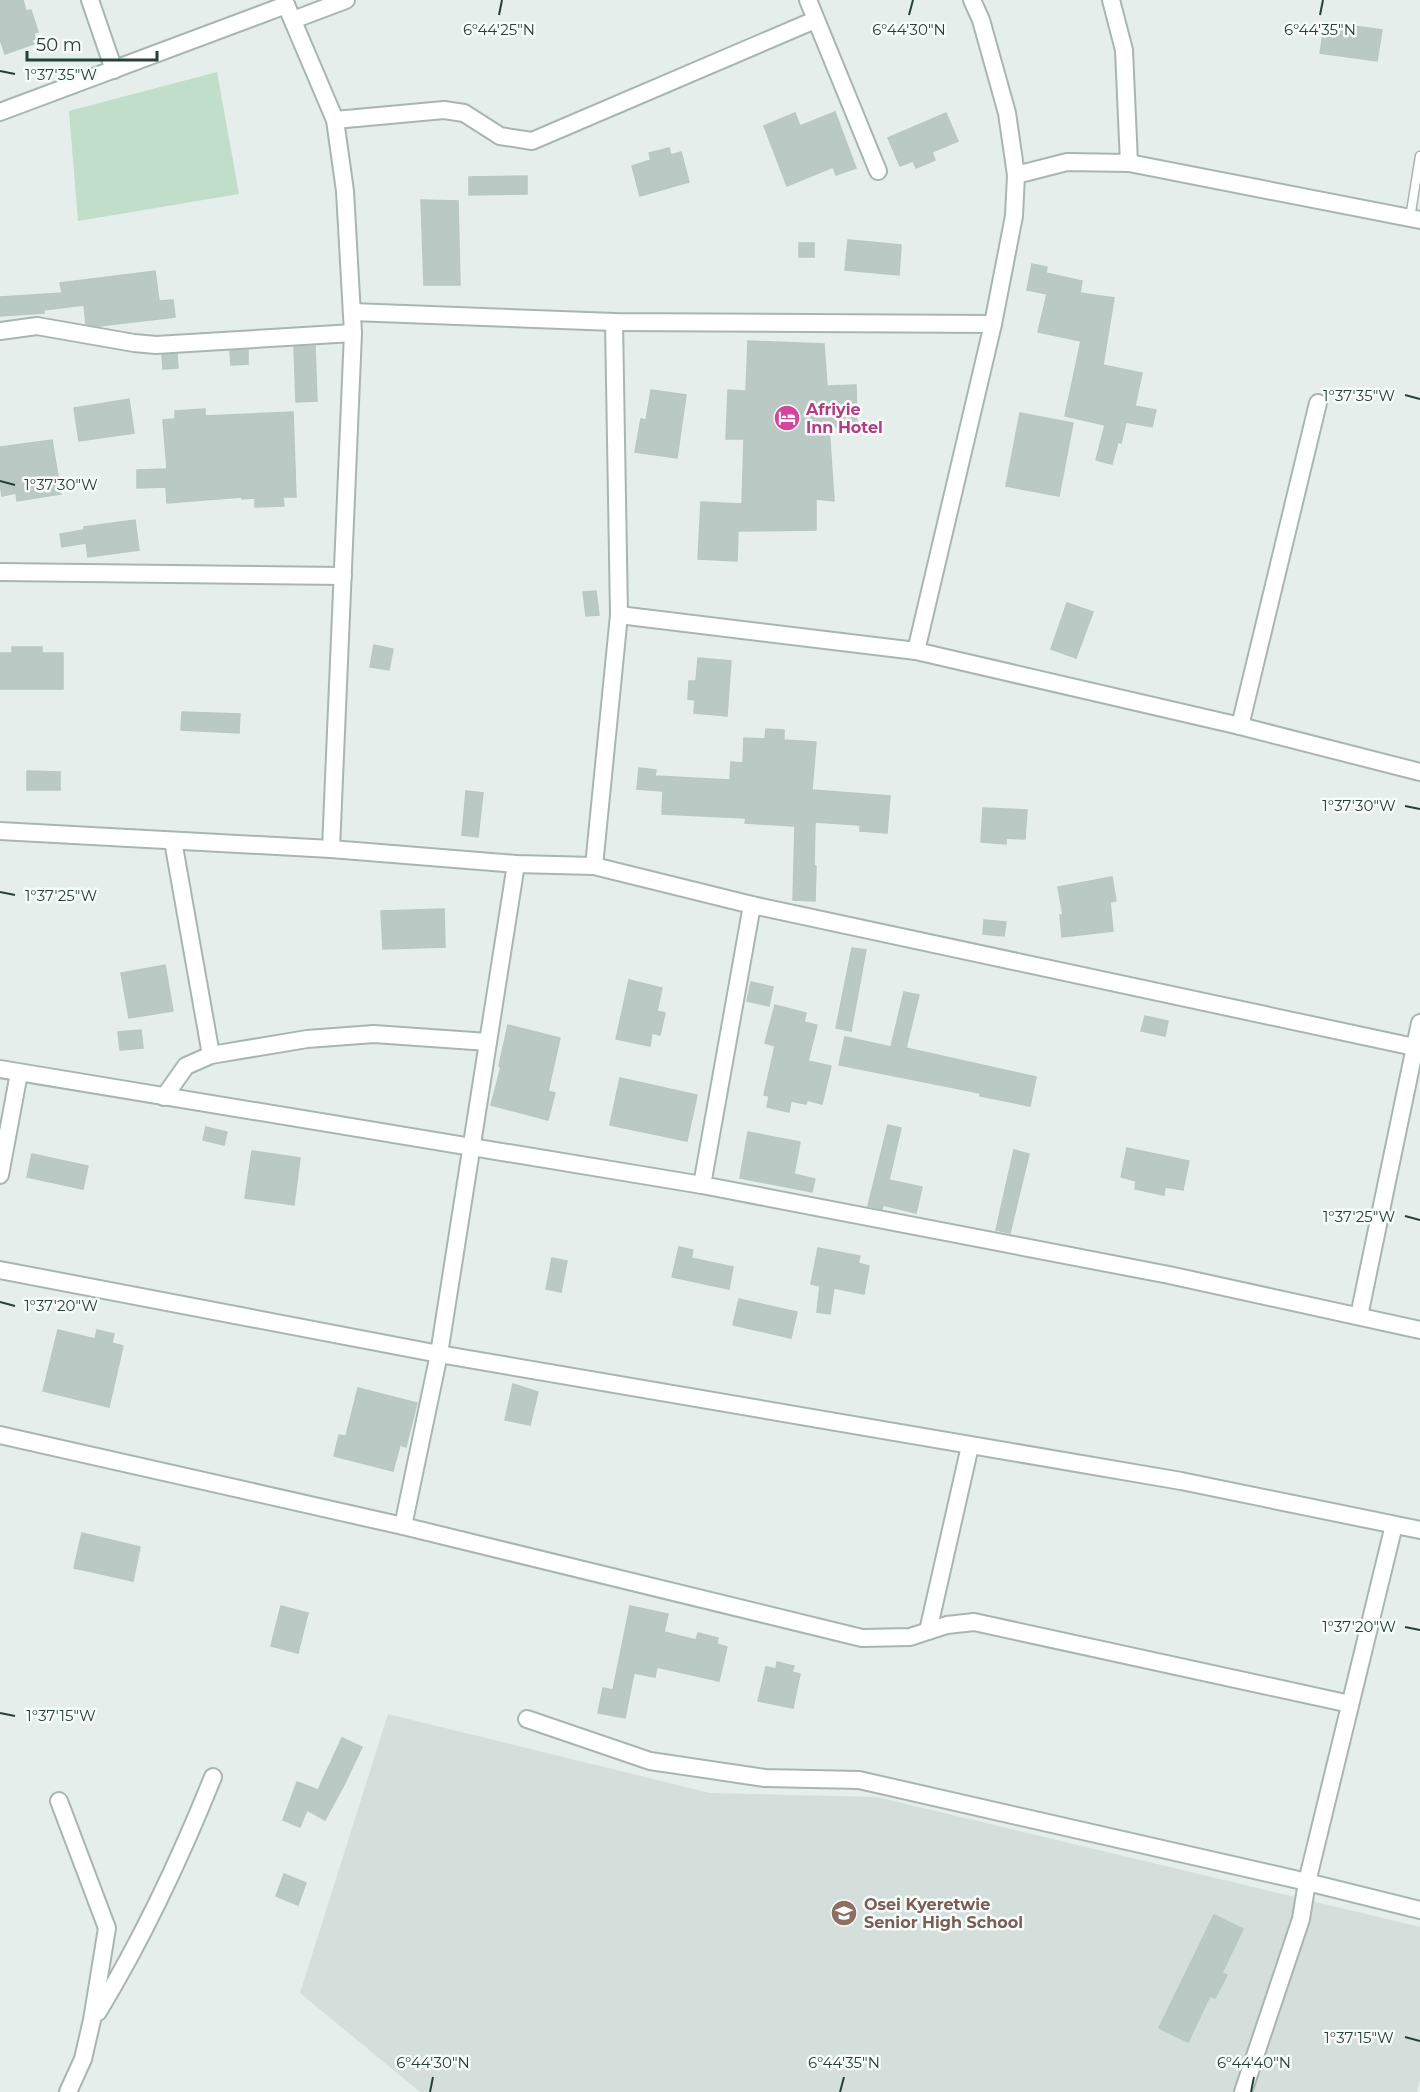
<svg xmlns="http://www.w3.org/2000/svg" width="1420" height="2092" viewBox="0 0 1420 2092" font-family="Montserrat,sans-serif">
  <rect width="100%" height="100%" fill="#e6eeeb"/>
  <!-- built -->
  <polygon fill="#d4deda" points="388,1714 710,1793 877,1797 1420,1927 1420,2079 1417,2092 420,2092 300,1993"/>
  <!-- green -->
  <polygon fill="#c0dec9" points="217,72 239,194 78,221 69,111"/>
  <!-- building -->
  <g fill="#bbc9c4" stroke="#b8c8c2" stroke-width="1.5">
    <polygon points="0,0 23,0 26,11 31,10 38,32 34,33 36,43 5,54 0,39"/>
    <polygon points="1325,22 1382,30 1377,61 1320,53"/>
    <polygon points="835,112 856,168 836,175 833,167 787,186 764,126 795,113 800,126"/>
    <polygon points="946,113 958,141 932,152 935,160 916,168 913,161 900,166 888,138"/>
    <polygon points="669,148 671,155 681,152 689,182 640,196 632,166 651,160 649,153"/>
    <polygon points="527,176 527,194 469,195 469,177"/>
    <polygon points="421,200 458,201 460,285 424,285"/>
    <polygon points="848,240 901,245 899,275 845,270"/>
    <rect x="799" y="243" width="15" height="14"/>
    <polygon points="1032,264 1047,267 1046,273 1082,281 1080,293 1114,298 1103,365 1142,373 1135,406 1156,410 1152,427 1126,422 1121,443 1118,442 1112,464 1096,460 1105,425 1065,416 1081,341 1038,332 1047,294 1027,290"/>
    <polygon points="155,271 159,301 173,300 175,317 99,326 86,324 84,305 44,310 44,313 0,316 0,297 62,293 60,283"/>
    <polygon points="748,341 824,344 827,386 856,385 857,426 829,427 834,501 816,499 816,530 738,531 737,561 698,559 701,502 742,504 744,439 726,439 728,390 746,391"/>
    <polygon points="315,346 317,401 296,402 294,347"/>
    <polygon points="248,350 248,364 231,365 230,351"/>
    <polygon points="177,354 178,368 163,369 162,355"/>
    <polygon points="651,390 686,395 677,458 635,452 641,419 646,420"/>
    <polygon points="129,399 134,433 79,441 74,408"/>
    <polygon points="205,409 205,416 293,412 296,497 283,497 284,506 255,507 255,498 242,499 242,497 167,503 166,487 137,488 137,470 167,469 163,420 175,419 175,411"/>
    <polygon points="1020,413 1073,423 1059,496 1006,486"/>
    <polygon points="52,440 61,494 17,501 16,493 2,496 0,483 0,447"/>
    <polygon points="135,520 139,550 88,557 86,543 62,547 60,534 84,530 84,527"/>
    <polygon points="596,591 599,615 586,616 583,592"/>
    <polygon points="1067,603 1093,612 1076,658 1051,649"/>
    <polygon points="374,645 393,649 389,670 370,667"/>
    <polygon points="12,647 42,647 42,653 63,653 63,689 0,689 0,653 12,653"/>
    <polygon points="698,658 731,661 727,716 694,713 695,700 688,699 689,681 696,681"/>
    <polygon points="182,712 240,714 239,733 181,730"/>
    <polygon points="766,729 784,730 784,740 816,742 812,790 890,796 887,833 860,831 860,825 815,822 814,866 816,866 815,901 793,900 795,826 745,823 746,818 662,814 663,791 637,789 639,768 656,770 655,776 730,780 731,762 743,763 744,738 765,739"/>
    <polygon points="27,771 60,772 60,790 27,790"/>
    <polygon points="466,791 483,793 478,837 462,835"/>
    <polygon points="983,808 1027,810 1025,839 1006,838 1006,844 981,842"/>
    <polygon points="1112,877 1116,901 1110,902 1113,931 1062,937 1060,915 1063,915 1058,887"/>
    <polygon points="444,909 445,947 383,949 381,911"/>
    <polygon points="984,920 1006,922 1004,936 983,934"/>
    <polygon points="852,948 866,950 851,1031 836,1028"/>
    <polygon points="165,965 173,1011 129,1018 121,973"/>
    <polygon points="629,980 662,988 657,1011 665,1013 660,1035 652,1033 650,1046 616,1039"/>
    <polygon points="751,982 773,987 769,1006 747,1001"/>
    <polygon points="904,992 919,995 906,1048 1036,1077 1030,1106 980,1096 980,1093 839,1065 845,1037 891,1047"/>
    <polygon points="775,1005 806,1013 804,1022 817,1025 808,1061 831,1066 822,1104 807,1100 806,1104 791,1101 789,1112 767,1107 769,1096 764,1095 775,1046 765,1043"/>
    <polygon points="1145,1016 1168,1021 1165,1036 1141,1031"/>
    <polygon points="508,1025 560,1038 548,1091 555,1093 548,1120 491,1105 501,1067 499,1066"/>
    <polygon points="141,1030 143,1048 120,1050 118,1032"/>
    <polygon points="620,1078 697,1095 687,1141 610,1125"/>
    <polygon points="888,1125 901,1128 889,1180 922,1187 916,1213 883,1205 882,1209 868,1206"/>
    <polygon points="206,1127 227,1132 224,1145 203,1140"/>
    <polygon points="748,1132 800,1142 794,1174 815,1179 812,1192 740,1178"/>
    <polygon points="1127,1148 1189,1161 1183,1190 1165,1187 1164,1195 1135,1189 1136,1181 1121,1177"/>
    <polygon points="1014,1150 1029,1154 1010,1233 996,1230"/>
    <polygon points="252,1151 300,1158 294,1205 245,1198"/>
    <polygon points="32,1154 88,1166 83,1189 27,1177"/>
    <polygon points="679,1247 693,1250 691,1258 733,1267 729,1289 672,1277"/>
    <polygon points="818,1248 860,1256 858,1263 869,1266 864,1294 834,1288 830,1314 817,1312 820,1286 811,1284"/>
    <polygon points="552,1258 567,1261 561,1292 546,1289"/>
    <polygon points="739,1299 797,1312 791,1338 733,1325"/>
    <polygon points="58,1330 95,1339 97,1330 114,1334 112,1343 123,1346 109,1407 43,1391"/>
    <polygon points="513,1384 538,1392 530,1425 505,1420"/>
    <polygon points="358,1388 417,1403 406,1447 400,1445 393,1471 334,1456 339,1435 346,1436"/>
    <polygon points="82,1533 140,1547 133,1581 74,1568"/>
    <polygon points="281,1606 308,1613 298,1653 271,1646"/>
    <polygon points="630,1606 668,1614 664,1632 696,1640 698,1633 718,1638 717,1644 727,1647 719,1681 657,1667 655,1677 634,1673 625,1718 598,1713 603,1688 613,1690"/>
    <polygon points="777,1662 794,1666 792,1672 800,1674 793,1708 758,1701 766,1667 776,1669"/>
    <polygon points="342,1738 362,1747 344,1785 325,1820 307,1810 300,1827 283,1820 297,1782 318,1790"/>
    <polygon points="284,1874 306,1883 298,1905 276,1896"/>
    <polygon points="1214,1915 1243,1929 1222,1973 1227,1975 1215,1998 1210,1996 1188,2042 1159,2028"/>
  </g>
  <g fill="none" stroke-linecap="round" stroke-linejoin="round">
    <defs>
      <polyline id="service" points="1410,218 1420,156"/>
      <g id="minor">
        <polyline points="90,0 114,70"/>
        <polyline points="284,0 335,120 345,191 353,333 331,849"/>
        <polyline points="808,0 878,171"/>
        <polyline points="1111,0 1124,50 1129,163"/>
        <polyline points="293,20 346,0"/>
        <polyline points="0,112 286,5"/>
        <polyline points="335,120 444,110 464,113 500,136 532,141 815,20"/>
        <polyline points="1016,175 1067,162 1129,163 1420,220"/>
        <polyline points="352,312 614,322 993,324"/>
        <polyline points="0,331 37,326 134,343 156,345 353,333"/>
        <polyline points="0,572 343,576"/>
        <polyline points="619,615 916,651 1240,726 1420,772"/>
        <polyline points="916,651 993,324 1014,216 1016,175 1007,113 981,20 972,0"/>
        <polyline points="1240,726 1318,403"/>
        <polyline points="0,831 331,849 516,864 594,866 752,905 1414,1047"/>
        <polyline points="173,841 211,1055"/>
        <polyline points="594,866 619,615 614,322"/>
        <polyline points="0,1069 702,1185 1169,1275 1420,1330"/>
        <polyline points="164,1097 186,1066 211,1055 307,1039 374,1034 488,1042"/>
        <polyline points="0,1175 19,1073"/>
        <polyline points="702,1185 752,905"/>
        <polyline points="0,1270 439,1354 1181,1481 1420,1530"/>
        <polyline points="1359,1316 1420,1023"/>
        <polyline points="0,1435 403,1526 862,1638 910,1637 947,1625 974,1622 1350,1704"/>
        <polyline points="403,1526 439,1354 516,864"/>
        <polyline points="928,1631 970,1446"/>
        <polyline points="527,1719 650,1761 765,1778 859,1780 1307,1882 1420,1910"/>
        <polyline points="59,1801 107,1928 92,2020 83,2059 68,2092"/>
        <path d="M98 2012C144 1936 180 1859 213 1777"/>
        <polyline points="1243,2092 1301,1919 1307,1882 1394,1525"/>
      </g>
    </defs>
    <!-- service casing -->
    <use href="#service" stroke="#a8b6b2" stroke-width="11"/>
    <!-- minor casing -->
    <use href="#minor" stroke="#a8b6b2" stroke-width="20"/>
    <!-- service -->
    <use href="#service" stroke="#fff" stroke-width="8"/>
    <!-- minor -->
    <use href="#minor" stroke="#fff" stroke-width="16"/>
  </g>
  <!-- ticks -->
  <path fill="none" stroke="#254039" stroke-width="2" d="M499 15 502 0M909 15 913 0M1320 15 1323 0M0 71 15 74M1405 395 1420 399M0 481 15 485M1405 806 1420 809M0 892 15 895M1405 1216 1420 1220M0 1302 15 1306M1405 1627 1420 1630M0 1713 15 1716M1405 2037 1420 2041M430 2092 433 2077M840 2092 844 2077M1251 2092 1254 2077"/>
  <!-- icons -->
  <defs>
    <symbol id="hotel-disc" viewBox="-11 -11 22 22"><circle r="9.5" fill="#d1479c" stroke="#f7fbf9"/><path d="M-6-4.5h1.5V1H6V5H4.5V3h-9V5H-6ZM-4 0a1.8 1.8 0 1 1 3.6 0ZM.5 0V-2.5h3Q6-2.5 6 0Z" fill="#fff"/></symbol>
    <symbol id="school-disc" viewBox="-11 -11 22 22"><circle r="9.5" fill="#8d6e63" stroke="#f7fbf9"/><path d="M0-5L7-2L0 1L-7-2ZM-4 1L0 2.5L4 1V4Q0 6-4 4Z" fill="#fff"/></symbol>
  </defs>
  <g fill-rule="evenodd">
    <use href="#hotel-disc" x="772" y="403" width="30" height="30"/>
    <use href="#school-disc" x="829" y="1898" width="30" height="30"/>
  </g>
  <g text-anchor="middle" stroke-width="5" stroke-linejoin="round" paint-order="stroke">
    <!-- hotel labels -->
    <g font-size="16" font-weight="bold" fill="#b23c85" stroke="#f7fbf9" text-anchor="start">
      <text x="806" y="415">Afriyie<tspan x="806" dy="18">Inn Hotel</tspan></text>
    </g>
    <!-- education labels -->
    <g font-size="16" font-weight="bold" fill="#785e54" stroke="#f7fbf9" text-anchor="start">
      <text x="864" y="1910">Osei Kyeretwie<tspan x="864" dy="18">Senior High School</tspan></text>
    </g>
  </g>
  <g font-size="15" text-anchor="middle" fill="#254039" stroke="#f7fbf9" stroke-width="5" stroke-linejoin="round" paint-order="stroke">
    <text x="499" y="35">6°44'25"N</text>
    <text x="909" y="35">6°44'30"N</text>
    <text x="1320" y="35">6°44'35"N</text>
    <text x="61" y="80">1°37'35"W</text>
    <text x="1359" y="401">1°37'35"W</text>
    <text x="61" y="490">1°37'30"W</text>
    <text x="1359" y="811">1°37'30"W</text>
    <text x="61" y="901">1°37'25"W</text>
    <text x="1359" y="1222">1°37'25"W</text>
    <text x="61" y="1311">1°37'20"W</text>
    <text x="1359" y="1632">1°37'20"W</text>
    <text x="61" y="1721">1°37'15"W</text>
    <text x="1359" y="2043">1°37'15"W</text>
    <text x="433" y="2068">6°44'30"N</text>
    <text x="844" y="2068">6°44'35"N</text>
    <text x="1254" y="2068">6°44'40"N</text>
  </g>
  <!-- scale -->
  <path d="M27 51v9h130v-9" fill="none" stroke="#254039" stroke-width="3"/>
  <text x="36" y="51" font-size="18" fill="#254039" stroke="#f7fbf9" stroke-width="4.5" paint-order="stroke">50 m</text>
</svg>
